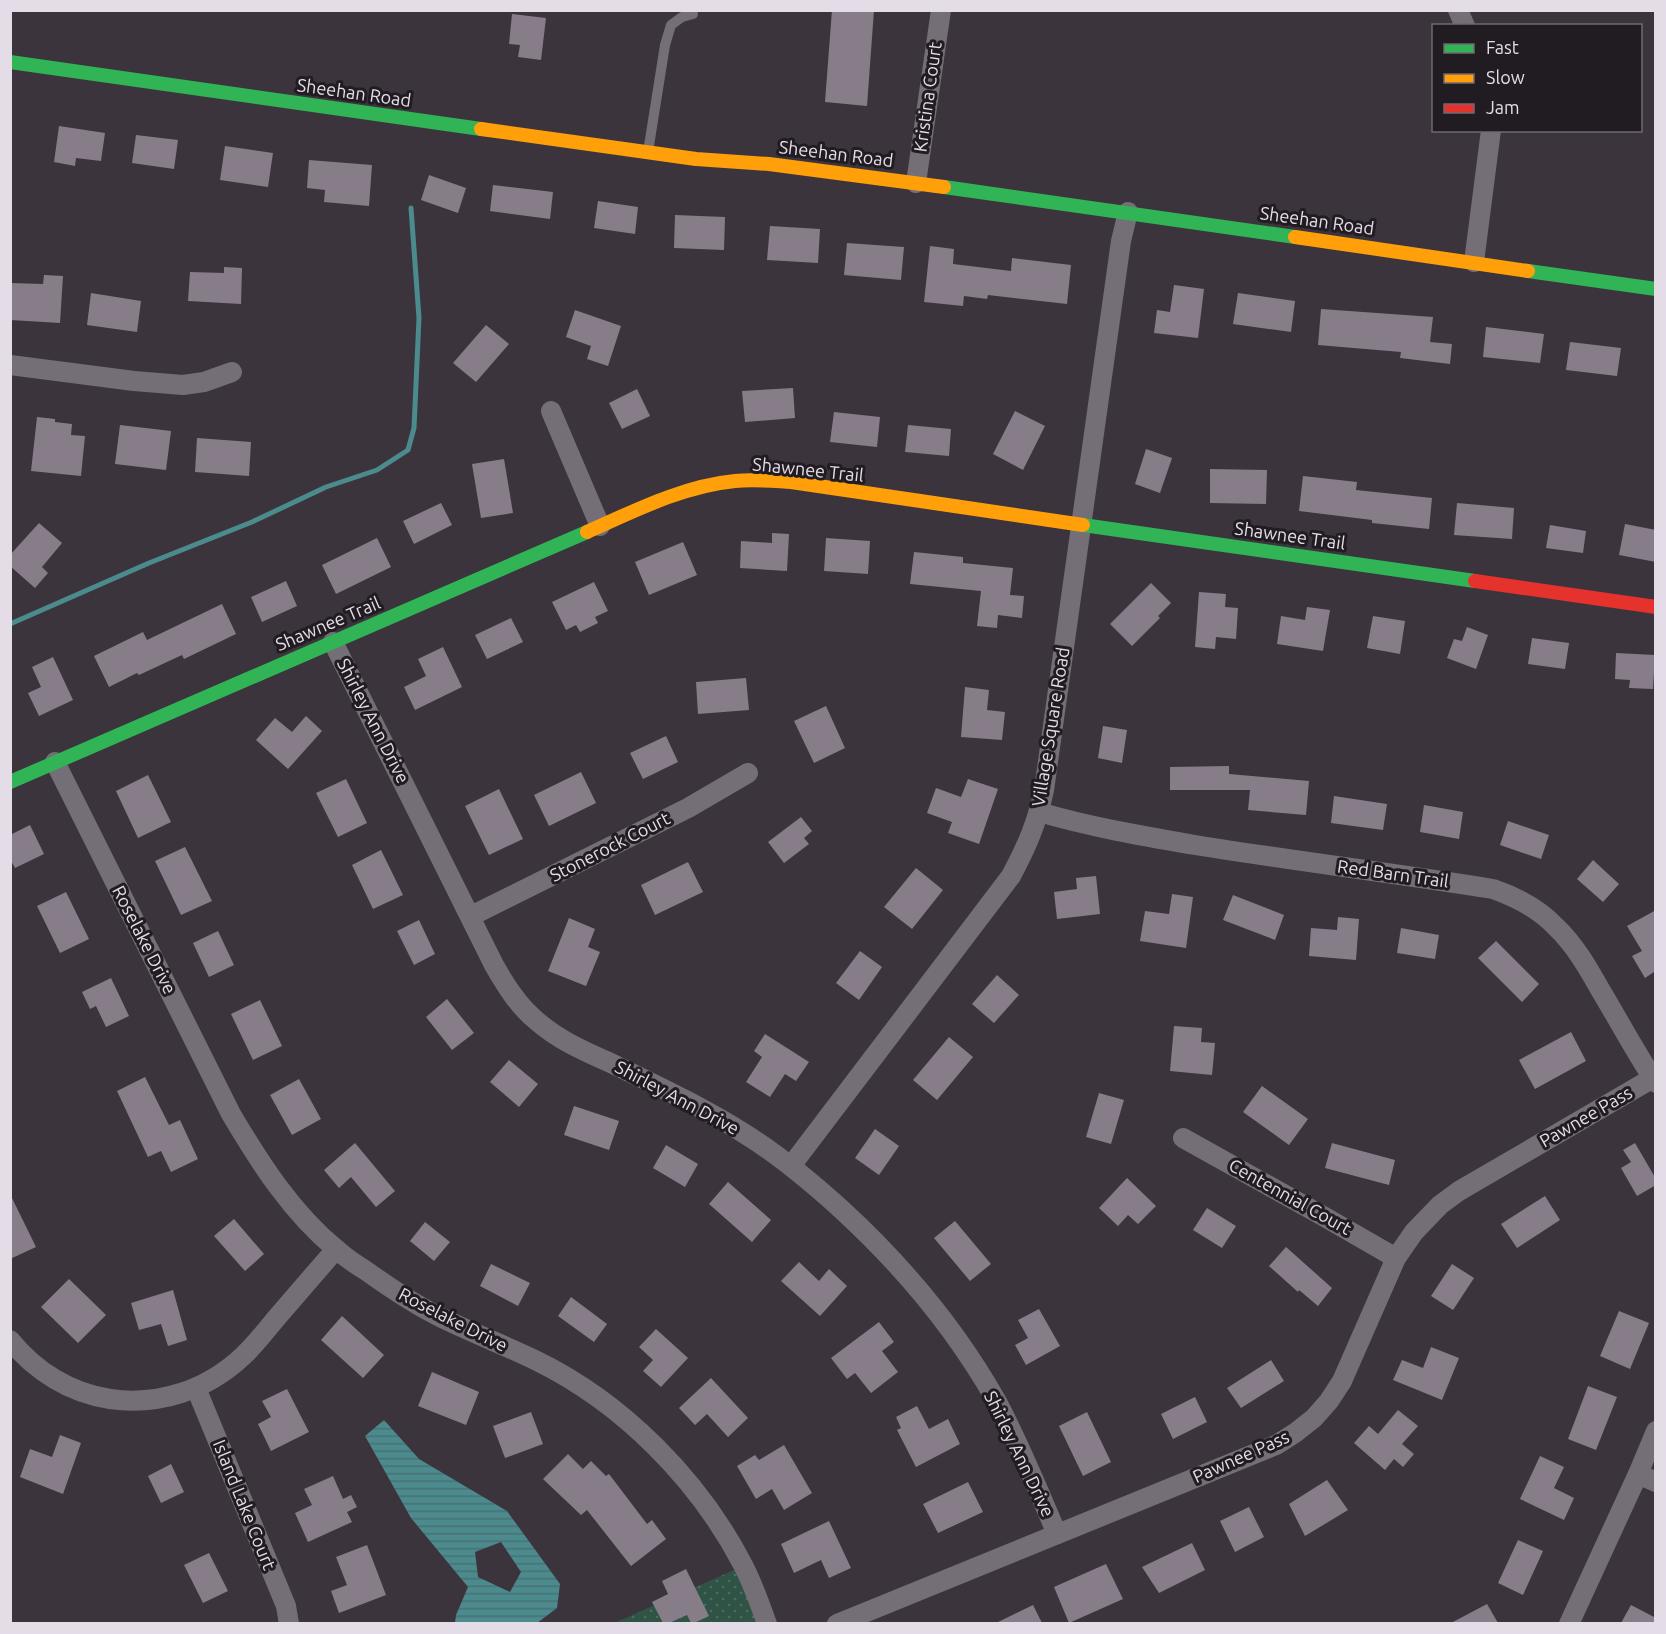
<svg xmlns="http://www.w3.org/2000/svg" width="1666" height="1634" viewBox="0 0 1666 1634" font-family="Ubuntu,sans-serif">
  <defs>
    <pattern id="green-dots" width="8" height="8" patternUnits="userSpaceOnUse" patternTransform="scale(1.5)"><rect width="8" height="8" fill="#2f5345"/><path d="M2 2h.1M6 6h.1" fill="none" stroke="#4d6b60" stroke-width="1.8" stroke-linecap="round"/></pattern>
    <pattern id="water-rules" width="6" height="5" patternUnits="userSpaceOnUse" patternTransform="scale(1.5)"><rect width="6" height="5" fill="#4b8a8d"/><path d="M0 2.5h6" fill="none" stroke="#497174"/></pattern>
  </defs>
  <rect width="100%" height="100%" fill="#3b343d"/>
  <!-- green -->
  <polygon fill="url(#green-dots)" points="743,1566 767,1624 612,1624"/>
  <!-- water -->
  <path fill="url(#water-rules)" fill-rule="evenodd" d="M384 1420 419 1459 507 1511 560 1584 557 1608 537 1623H455L456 1615 468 1587 411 1518 365 1436ZM501 1542 521 1572 510 1592 478 1577 475 1552Z"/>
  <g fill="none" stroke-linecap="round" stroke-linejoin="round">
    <!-- stream -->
    <polyline stroke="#4b8a8d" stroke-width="5" points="10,624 149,563 252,522 326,487 377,470 408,450 414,428 419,318 411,208"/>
  </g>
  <!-- building -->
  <g fill="#867d89">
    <polygon points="832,10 874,10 867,106 825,102"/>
    <polygon points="512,14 546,18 541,60 518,57 520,45 509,44"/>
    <polygon points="59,126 105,133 101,161 76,158 75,166 54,162"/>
    <polygon points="136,135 178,140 174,169 132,163"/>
    <polygon points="225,146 273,153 268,187 220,180"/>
    <polygon points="309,160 372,165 369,206 324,202 325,190 307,188"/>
    <polygon points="429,175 466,188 458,213 421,200"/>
    <polygon points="493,185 553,192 550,219 490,211"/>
    <polygon points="598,201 638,207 635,234 594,228"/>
    <polygon points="675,215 725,217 724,250 674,248"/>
    <polygon points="770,226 820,229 818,263 767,260"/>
    <polygon points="847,243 904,247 901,280 844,275"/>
    <polygon points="930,246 954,249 953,264 1011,271 1012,258 1071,265 1067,304 988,295 987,299 964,296 963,306 924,302"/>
    <polygon points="224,267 242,268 241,304 188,301 190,272 224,273"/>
    <polygon points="44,275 63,276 60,323 10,320 10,283 43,284"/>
    <polygon points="1174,285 1204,289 1198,338 1154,333 1157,310 1170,312"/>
    <polygon points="91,293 141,301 137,332 87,325"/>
    <polygon points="1238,293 1295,301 1291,332 1233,324"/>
    <polygon points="1321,309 1433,317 1430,342 1452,344 1450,364 1400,358 1401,352 1318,345"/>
    <polygon points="575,310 621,326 608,366 587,359 591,346 566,337"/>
    <polygon points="486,325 509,344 476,382 453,363"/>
    <polygon points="1486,327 1544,334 1540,363 1483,357"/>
    <polygon points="1570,342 1621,348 1617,376 1566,370"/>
    <polygon points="793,388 795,418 745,422 742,391"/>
    <polygon points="637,389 650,416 622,429 609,403"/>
    <polygon points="1015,411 1045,426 1023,470 993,454"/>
    <polygon points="834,412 880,417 877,447 830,442"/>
    <polygon points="37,417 55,419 55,422 72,424 71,435 85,436 81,476 31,471"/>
    <polygon points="120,425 171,431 166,470 115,464"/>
    <polygon points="908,425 951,429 949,456 905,452"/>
    <polygon points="197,438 251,442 249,476 195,472"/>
    <polygon points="1146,449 1172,458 1160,493 1135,484"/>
    <polygon points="504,459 513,513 481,518 472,464"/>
    <polygon points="1210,469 1267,470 1266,504 1210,503"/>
    <polygon points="1303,476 1357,482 1356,490 1432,498 1429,529 1372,523 1372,520 1299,511"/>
    <polygon points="441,503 452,525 414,544 403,521"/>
    <polygon points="1457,503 1514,508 1512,539 1454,535"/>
    <polygon points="39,523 62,543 42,567 48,573 35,588 10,566 10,555"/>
    <polygon points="1625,524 1656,530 1656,562 1619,555"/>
    <polygon points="1550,525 1586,531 1583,553 1546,548"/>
    <polygon points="772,533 789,534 787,571 740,568 741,541 772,543"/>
    <polygon points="377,538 391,567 336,594 322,565"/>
    <polygon points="826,538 870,541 868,574 824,571"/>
    <polygon points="683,542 697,575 649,595 635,562"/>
    <polygon points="914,552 963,557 963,563 1013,568 1010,595 1024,596 1022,618 998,615 997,628 977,626 981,591 910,584"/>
    <polygon points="286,581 297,606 262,622 251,597"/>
    <polygon points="594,582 608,611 595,617 598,623 580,632 576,625 566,630 552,602"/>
    <polygon points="1151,583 1171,603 1158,616 1160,618 1132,646 1110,624"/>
    <polygon points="1199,592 1226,594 1225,607 1238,608 1236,639 1216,637 1215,649 1195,647"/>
    <polygon points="222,604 236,634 184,659 182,655 139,675 137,673 109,687 94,656 143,632 147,640"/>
    <polygon points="1307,607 1330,610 1323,651 1277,644 1281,616 1305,620"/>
    <polygon points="1373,616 1405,621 1400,654 1367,648"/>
    <polygon points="511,618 523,642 487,659 475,635"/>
    <polygon points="1467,627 1488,635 1476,669 1447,658 1454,639 1462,641"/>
    <polygon points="1532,638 1569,643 1565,669 1528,664"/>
    <polygon points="443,647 462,687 415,710 404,687 426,676 418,659"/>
    <polygon points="1616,653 1655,655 1653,689 1629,688 1630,680 1615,679"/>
    <polygon points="53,657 73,700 39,716 28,693 41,687 32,667"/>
    <polygon points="746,678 749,710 698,714 696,682"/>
    <polygon points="965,687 989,690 987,710 1005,712 1002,740 961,737"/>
    <polygon points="826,706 845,748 814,763 794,721"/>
    <polygon points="306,716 322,731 288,769 256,740 275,718 292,732"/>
    <polygon points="1103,726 1127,730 1122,763 1098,758"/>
    <polygon points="666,736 678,762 643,779 630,753"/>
    <polygon points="1229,766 1229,774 1309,781 1306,815 1248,810 1250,790 1170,790 1170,767"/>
    <polygon points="581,772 596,803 549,826 534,795"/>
    <polygon points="148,775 171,822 138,838 116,791"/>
    <polygon points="346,779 367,823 338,837 316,793"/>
    <polygon points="968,779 998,789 979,844 948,833 952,822 927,813 936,788 961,797"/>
    <polygon points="499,789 523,839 489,855 465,806"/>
    <polygon points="1334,796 1387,804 1383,830 1331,823"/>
    <polygon points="1424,805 1463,812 1459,839 1420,832"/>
    <polygon points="801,817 812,831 804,838 809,844 784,863 768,842"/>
    <polygon points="1508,821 1549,835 1541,859 1500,845"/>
    <polygon points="30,825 44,854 15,868 10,859 10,835"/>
    <polygon points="185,847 212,901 181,915 155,861"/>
    <polygon points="381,850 403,895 373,909 352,865"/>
    <polygon points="1593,860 1619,884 1603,902 1577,879"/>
    <polygon points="688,862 703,892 655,915 641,885"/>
    <polygon points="916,868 943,890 912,929 884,907"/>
    <polygon points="1096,876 1100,914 1057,919 1054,892 1077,889 1076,878"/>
    <polygon points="66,892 89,939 60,953 37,906"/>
    <polygon points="1172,894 1193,897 1186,948 1140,941 1145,911 1169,914"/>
    <polygon points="1233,895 1284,915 1275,940 1223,920"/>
    <polygon points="1656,910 1656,975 1654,972 1645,978 1632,956 1642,951 1627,926"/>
    <polygon points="1338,917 1359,919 1356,960 1309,956 1311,928 1337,930"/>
    <polygon points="569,918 595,929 588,947 600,952 586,986 548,971"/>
    <polygon points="419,920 435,954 414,965 397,931"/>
    <polygon points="1401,928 1439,935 1435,959 1397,953"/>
    <polygon points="218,931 234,965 209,977 193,943"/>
    <polygon points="1496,941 1539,984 1522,1002 1478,958"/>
    <polygon points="860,951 882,967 859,1000 836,983"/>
    <polygon points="997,975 1019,995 994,1023 972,1004"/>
    <polygon points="111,978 129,1016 106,1027 96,1006 90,1009 82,992"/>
    <polygon points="447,999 474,1033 452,1050 426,1017"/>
    <polygon points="260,1000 282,1046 253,1060 231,1014"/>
    <polygon points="1174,1026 1202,1028 1201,1042 1215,1043 1212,1075 1170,1071"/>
    <polygon points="1571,1032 1586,1061 1535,1089 1519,1060"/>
    <polygon points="765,1034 809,1062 796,1081 785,1074 770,1097 746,1082 762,1057 754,1051"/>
    <polygon points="949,1037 973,1057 937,1100 913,1080"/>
    <polygon points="509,1060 538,1084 519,1107 490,1082"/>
    <polygon points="145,1077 169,1125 180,1120 198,1159 171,1172 161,1151 148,1157 117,1091"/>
    <polygon points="299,1079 321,1119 292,1135 270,1095"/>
    <polygon points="1262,1086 1308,1119 1289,1145 1243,1112"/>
    <polygon points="1099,1093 1124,1100 1111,1144 1086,1137"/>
    <polygon points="574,1106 619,1121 609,1150 564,1135"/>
    <polygon points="875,1129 899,1146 879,1175 855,1158"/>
    <polygon points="355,1143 395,1191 376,1207 351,1177 339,1188 324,1170"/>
    <polygon points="1332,1143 1395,1160 1389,1185 1325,1168"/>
    <polygon points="1635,1143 1656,1179 1656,1185 1637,1196 1621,1168 1631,1162 1623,1150"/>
    <polygon points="666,1145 698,1164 685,1187 653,1168"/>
    <polygon points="1127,1178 1156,1206 1138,1224 1128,1215 1118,1226 1099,1208"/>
    <polygon points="728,1182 771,1220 752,1242 709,1204"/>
    <polygon points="10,1194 36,1247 10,1259"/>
    <polygon points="1545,1196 1560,1220 1517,1248 1501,1224"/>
    <polygon points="1207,1208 1236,1226 1222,1248 1193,1230"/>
    <polygon points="234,1219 264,1254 245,1271 214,1236"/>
    <polygon points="955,1221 991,1264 970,1281 934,1238"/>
    <polygon points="425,1222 450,1242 434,1261 410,1241"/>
    <polygon points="1286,1247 1332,1288 1318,1306 1299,1290 1298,1292 1269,1266"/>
    <polygon points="799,1262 819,1281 829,1269 847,1286 820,1316 781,1281"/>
    <polygon points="491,1264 530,1283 518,1306 480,1286"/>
    <polygon points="1452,1264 1474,1278 1453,1310 1431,1296"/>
    <polygon points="69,1279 106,1315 78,1343 41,1307"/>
    <polygon points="173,1290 187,1340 168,1346 161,1324 139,1330 131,1303"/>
    <polygon points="571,1297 607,1324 594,1342 558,1316"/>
    <polygon points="1039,1309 1060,1346 1026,1365 1015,1345 1028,1338 1018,1320"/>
    <polygon points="1619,1311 1649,1323 1630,1369 1600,1356"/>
    <polygon points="342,1316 384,1355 363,1378 321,1340"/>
    <polygon points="879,1322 894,1342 882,1351 898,1372 871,1393 855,1373 847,1379 831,1358"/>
    <polygon points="656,1329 688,1358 661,1387 643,1371 653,1360 639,1347"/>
    <polygon points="1431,1347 1459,1358 1442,1400 1393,1380 1402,1360 1423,1368"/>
    <polygon points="1271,1360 1284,1381 1241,1408 1227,1388"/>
    <polygon points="432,1372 479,1392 466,1425 418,1406"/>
    <polygon points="711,1378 748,1418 728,1437 707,1414 695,1425 679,1408"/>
    <polygon points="1588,1386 1617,1397 1596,1450 1568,1439"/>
    <polygon points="287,1389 309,1432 271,1451 258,1424 271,1417 262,1401"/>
    <polygon points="1195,1397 1207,1422 1173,1439 1161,1414"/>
    <polygon points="917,1406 929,1429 948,1419 960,1444 916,1467 897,1430 901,1428 896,1417"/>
    <polygon points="1398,1410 1418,1426 1402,1444 1414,1454 1403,1467 1394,1459 1385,1470 1354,1443 1369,1426 1378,1434"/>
    <polygon points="531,1412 543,1444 505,1458 493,1426"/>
    <polygon points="1087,1412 1111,1462 1083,1476 1059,1426"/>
    <polygon points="60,1435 81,1443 63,1494 20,1477 30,1449 52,1457"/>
    <polygon points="784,1445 812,1493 784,1510 772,1489 756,1499 737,1466 755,1455 759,1460"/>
    <polygon points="568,1454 583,1469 591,1461 606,1476 609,1474 647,1524 652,1520 666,1539 631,1566 587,1510 581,1515 543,1479"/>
    <polygon points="1540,1456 1564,1467 1554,1488 1574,1498 1564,1520 1520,1499"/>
    <polygon points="171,1464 184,1492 161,1503 148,1476"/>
    <polygon points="333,1476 343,1499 351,1495 357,1507 347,1512 352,1522 308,1542 295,1513 312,1505 304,1489"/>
    <polygon points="1327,1480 1348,1510 1305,1536 1289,1504"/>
    <polygon points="968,1482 983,1512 938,1533 923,1504"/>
    <polygon points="1249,1507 1264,1537 1235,1552 1220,1521"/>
    <polygon points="829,1521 851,1568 829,1578 821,1560 794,1573 781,1544"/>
    <polygon points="1518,1540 1543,1551 1523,1595 1498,1583"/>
    <polygon points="1192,1543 1205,1570 1159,1593 1142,1567"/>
    <polygon points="367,1545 386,1595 339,1613 331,1591 347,1585 336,1557"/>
    <polygon points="209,1553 228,1591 203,1603 184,1565"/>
    <polygon points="1106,1564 1123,1599 1069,1623 1054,1587"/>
    <polygon points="686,1569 709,1616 694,1623 691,1623 687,1615 669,1623 663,1623 652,1602 668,1594 662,1581"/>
    <polygon points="1487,1604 1498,1623 1451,1623"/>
    <polygon points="1033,1605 1042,1623 996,1623"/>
    <polygon points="1631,1605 1656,1618 1656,1623 1621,1623"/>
  </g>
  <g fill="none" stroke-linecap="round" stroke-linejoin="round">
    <!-- lane -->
    <polyline stroke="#746f76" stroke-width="10" points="648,152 665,45 671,25 682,17 693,14"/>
    <!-- street -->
    <g stroke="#746f76" stroke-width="20">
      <polyline points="1458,10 1465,26"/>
      <polyline points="916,183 941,10"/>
      <polyline points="1474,262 1491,130"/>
      <polyline points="10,365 134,381 183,385 204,382 232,372"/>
      <polyline points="551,411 600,526"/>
      <path d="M333 642 494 965C506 986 519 1007 538 1022 561 1042 589 1053 617 1066 660 1087 704 1108 745 1134 779 1155 811 1182 841 1209 902 1265 956 1329 997 1402 1020 1445 1038 1490 1057 1534"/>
      <path d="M55 762 231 1114C260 1163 292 1213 336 1249 345 1257 355 1264 365 1270 390 1288 415 1305 442 1318 473 1333 506 1346 537 1361 623 1403 699 1480 743 1565 753 1584 760 1604 767 1624"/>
      <path d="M1039 812C1090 827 1143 836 1195 845 1294 861 1394 873 1493 889 1516 897 1539 909 1556 927 1575 945 1588 968 1601 991 1619 1021 1636 1053 1656 1083"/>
      <polyline points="471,916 688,808 748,773"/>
      <polyline points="1183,1138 1323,1216 1396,1258"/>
      <path d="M791 1166 1011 876C1027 846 1037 823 1044 790L1121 241 1128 212"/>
      <path d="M10 1340C35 1371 70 1393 110 1399 159 1406 207 1390 243 1356 257 1343 267 1329 279 1315 298 1293 317 1271 336 1249"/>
      <polyline points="196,1388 286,1606 289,1624"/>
      <polyline points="1638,1474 1656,1482"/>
      <polyline points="837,1624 1276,1445 1295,1433 1314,1418 1329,1401 1342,1381 1396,1258 1414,1232 1440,1205 1459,1191 1653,1078"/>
      <polyline points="1569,1624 1638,1474 1656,1431"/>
    </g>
    <!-- fast -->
    <g stroke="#30b455" stroke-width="14">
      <polyline points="10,62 481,129"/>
      <polyline points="944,187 1295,237"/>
      <polyline points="1528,271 1656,289"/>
      <polyline points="1083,525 1475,581"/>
      <polyline points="10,782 587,532"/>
    </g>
    <!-- slow -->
    <g stroke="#ff9f0a" stroke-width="14">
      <polyline points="481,129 696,159 769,164 944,187"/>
      <polyline points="1295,237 1528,271"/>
      <path d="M587 532C634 511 683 486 735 481 754 479 773 481 791 482L1083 525"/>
    </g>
    <!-- jam -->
    <polyline stroke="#e5322d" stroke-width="14" points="1475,581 1656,607"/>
  </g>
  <g text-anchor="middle" stroke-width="6" stroke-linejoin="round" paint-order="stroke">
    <!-- street labels -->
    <g font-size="18" fill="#e4dce6" stroke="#211b22">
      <text transform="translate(354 93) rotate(8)" y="6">Sheehan Road</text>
      <text transform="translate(928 97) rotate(-82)" y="6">Kristina Court</text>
      <text transform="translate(836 154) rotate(7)" y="6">Sheehan Road</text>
      <text transform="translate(1317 221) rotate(8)" y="6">Sheehan Road</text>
      <text transform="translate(808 470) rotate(6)" y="6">Shawnee Trail</text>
      <text transform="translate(1290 536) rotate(8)" y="6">Shawnee Trail</text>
      <text transform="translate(328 624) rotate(-23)" y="6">Shawnee Trail</text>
      <text transform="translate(373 721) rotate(63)" y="6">Shirley Ann Drive</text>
      <text transform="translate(1051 727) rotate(-81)" y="6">Village Square Road</text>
      <text transform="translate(610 847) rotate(-27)" y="6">Stonerock Court</text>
      <text transform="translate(1393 874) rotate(8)" y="6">Red Barn Trail</text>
      <text transform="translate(144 940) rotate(63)" y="6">Roselake Drive</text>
      <text transform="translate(677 1098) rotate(28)" y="6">Shirley Ann Drive</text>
      <text transform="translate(1586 1117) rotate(-30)" y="6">Pawnee Pass</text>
      <text transform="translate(1290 1197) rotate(29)" y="6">Centennial Court</text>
      <text transform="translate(453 1320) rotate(27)" y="6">Roselake Drive</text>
      <text transform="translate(1019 1454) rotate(64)" y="6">Shirley Ann Drive</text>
      <text transform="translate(1241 1457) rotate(-24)" y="6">Pawnee Pass</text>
      <text transform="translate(244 1505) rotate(68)" y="6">Island Lake Court</text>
    </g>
  </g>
  <!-- border -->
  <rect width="1666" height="1634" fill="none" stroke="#e4dce6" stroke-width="24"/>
  <!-- legend -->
  <rect x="1432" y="24" width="210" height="108" fill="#211b22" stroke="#6f6870" stroke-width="1.5"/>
  <rect x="1444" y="44" width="30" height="9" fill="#30b455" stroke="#6f6870" stroke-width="1.5"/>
  <text x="1486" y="54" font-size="18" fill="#e4dce6">Fast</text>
  <rect x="1444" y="74" width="30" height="9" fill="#ff9f0a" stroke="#6f6870" stroke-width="1.5"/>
  <text x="1486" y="84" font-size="18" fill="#e4dce6">Slow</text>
  <rect x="1444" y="104" width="30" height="9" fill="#e5322d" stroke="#6f6870" stroke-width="1.5"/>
  <text x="1486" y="114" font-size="18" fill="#e4dce6">Jam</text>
</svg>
